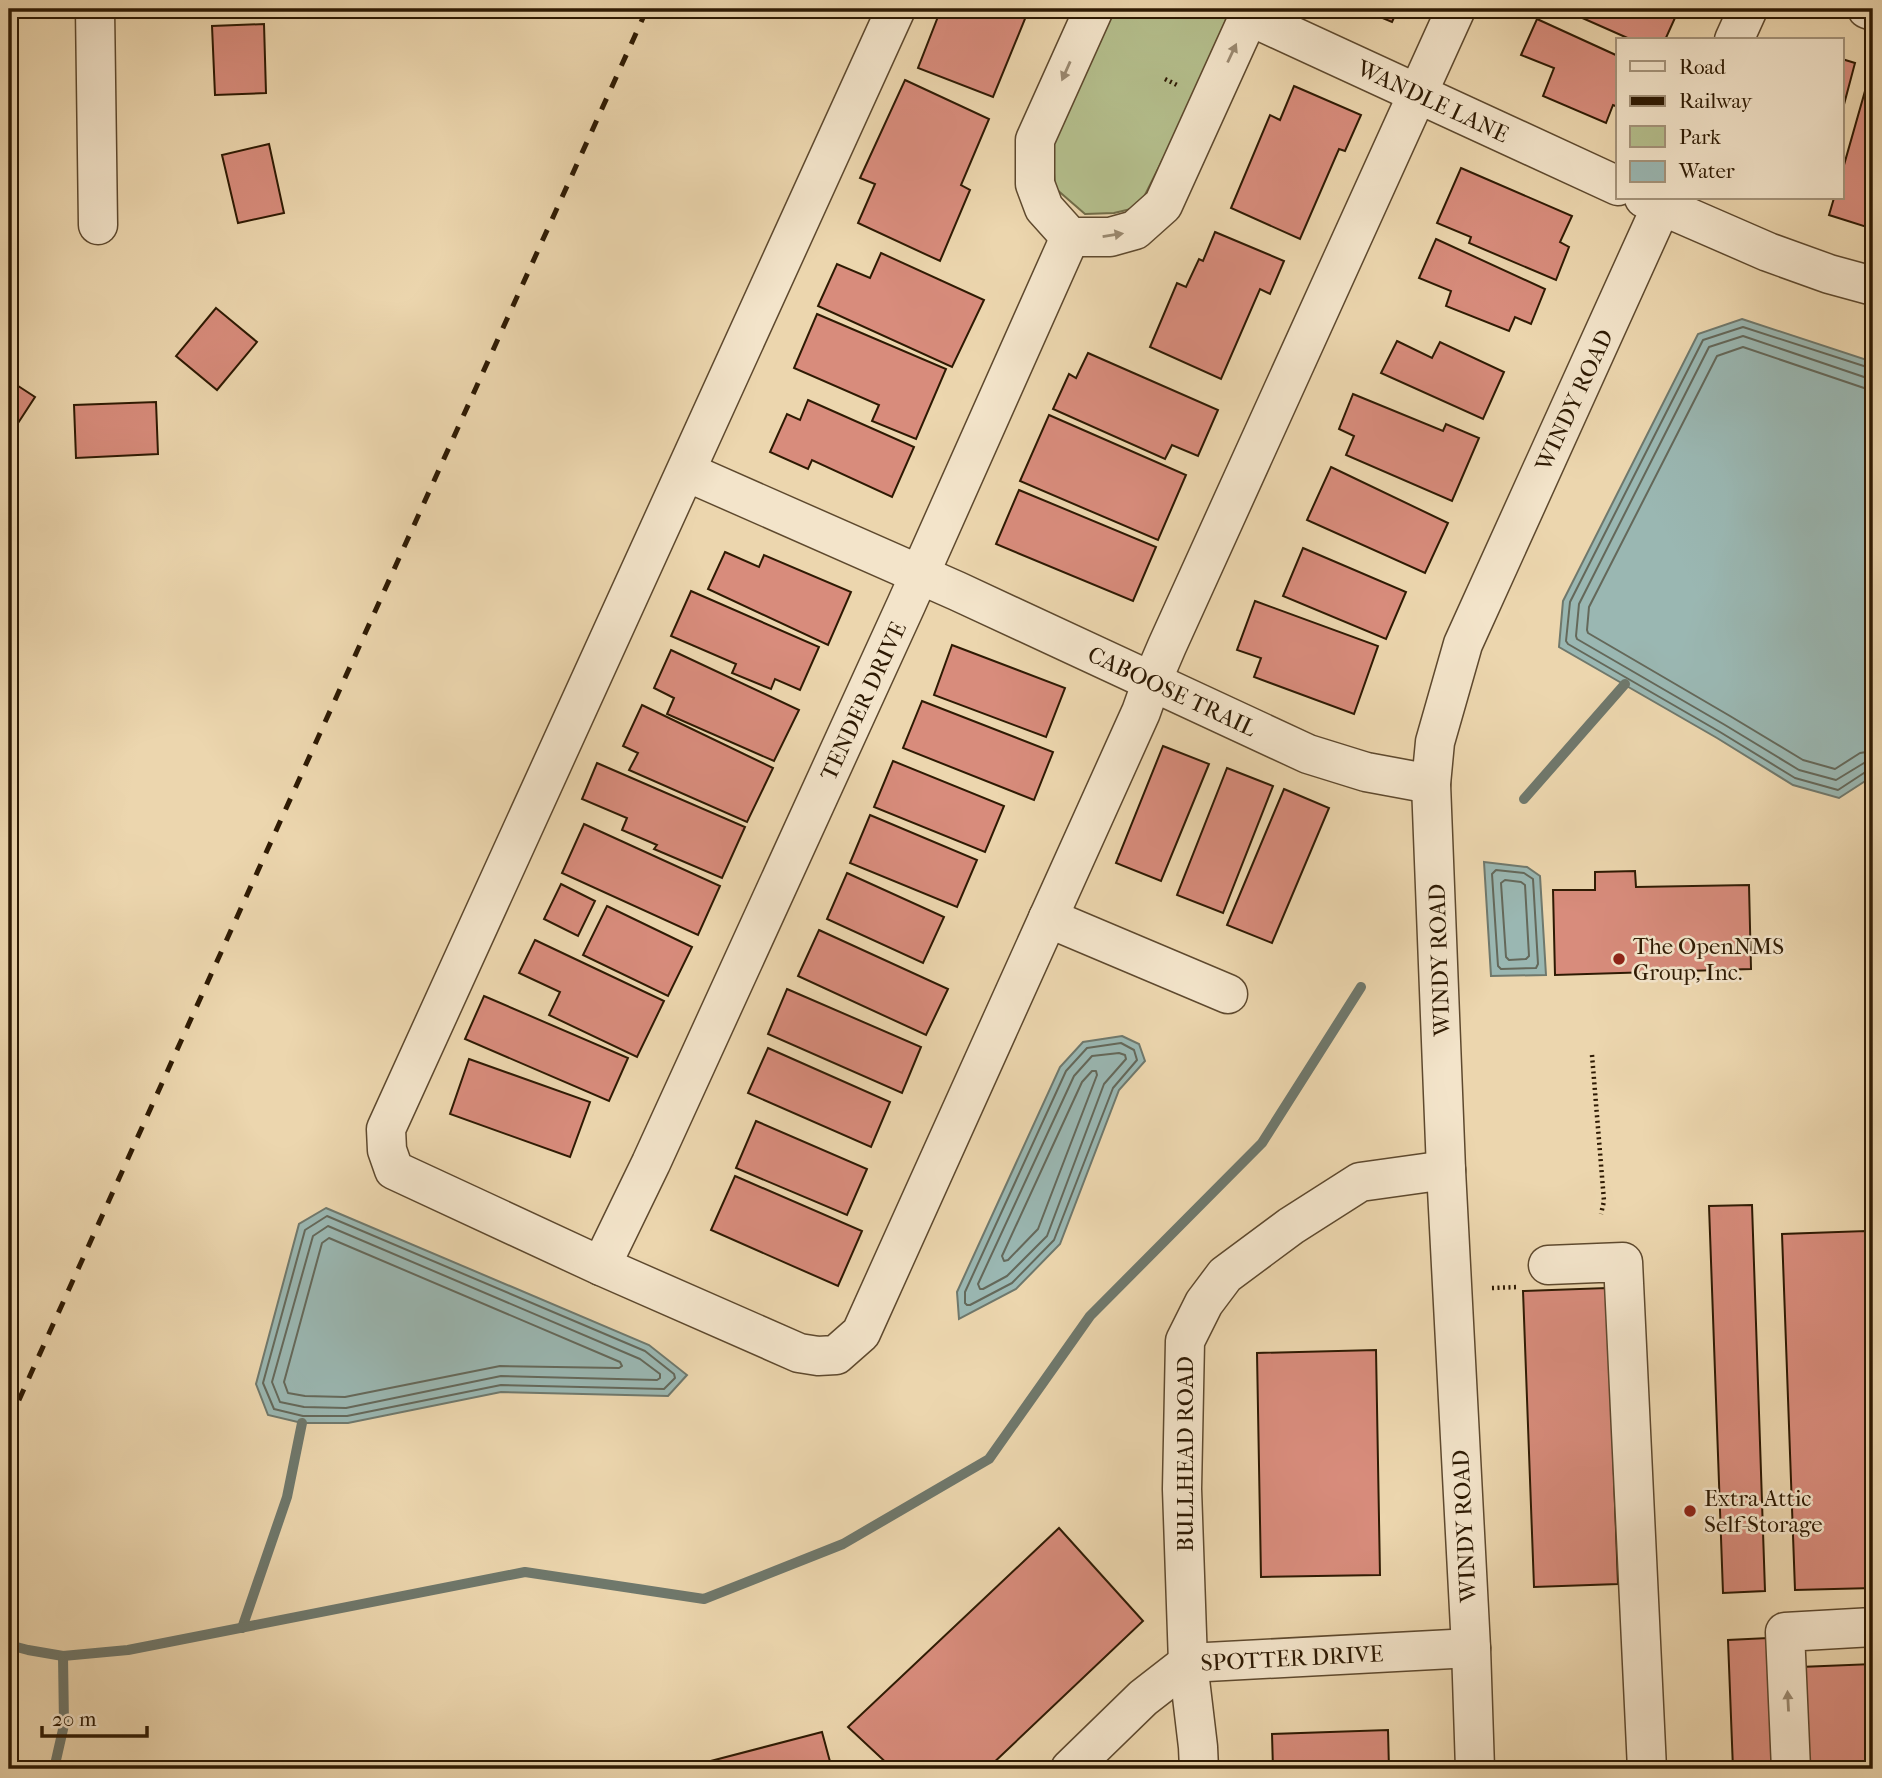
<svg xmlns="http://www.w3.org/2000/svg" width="1882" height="1778" viewBox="0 0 1882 1778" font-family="'IM FELL French Canon',serif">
  <rect width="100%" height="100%" fill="#ecd6ae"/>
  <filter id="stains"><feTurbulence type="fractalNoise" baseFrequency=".00286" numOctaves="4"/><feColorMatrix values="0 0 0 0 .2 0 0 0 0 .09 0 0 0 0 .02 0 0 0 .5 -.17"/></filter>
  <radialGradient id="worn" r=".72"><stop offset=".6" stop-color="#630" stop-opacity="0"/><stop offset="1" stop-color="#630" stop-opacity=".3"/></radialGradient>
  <!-- green -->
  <polygon fill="#b4be8c" stroke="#716c48" stroke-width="2" points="1113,9 1231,9 1177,131 1144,197 1131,209 1114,213 1085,214 1055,188 1052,143"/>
  <!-- water -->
  <g fill="#9ab7b2" stroke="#6f786c" stroke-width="2">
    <polygon points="1742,319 1870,361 1873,369 1873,776 1839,798 1793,785 1717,738 1559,647 1563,601 1698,334"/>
    <polygon points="1484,862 1527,867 1540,876 1546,975 1491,976"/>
    <polygon points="1122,1036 1139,1044 1145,1061 1119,1090 1060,1244 1016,1289 959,1319 957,1292 1060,1067 1083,1042"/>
    <polygon points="326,1208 649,1345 687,1375 668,1396 501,1392 348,1423 302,1423 268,1415 256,1384 299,1224"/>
  </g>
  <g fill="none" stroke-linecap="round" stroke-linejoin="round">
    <!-- shore -->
    <g stroke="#64685a" stroke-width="2">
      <polyline points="1873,369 1743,327 1703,340 1570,602 1566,641 1568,644 1720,732 1795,778 1838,790 1867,771 1873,770"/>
      <polyline points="1873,378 1867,378 1743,336 1709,347 1579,604 1576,636 1577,639 1725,725 1799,770 1836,780 1864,763 1873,761"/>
      <polyline points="1873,389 1864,388 1743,347 1717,356 1589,607 1587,630 1588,633 1730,716 1803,760 1835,769 1860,753 1873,751"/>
      <polygon points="1496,870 1524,873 1533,879 1538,964 1536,968 1501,969 1498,966 1492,874"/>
      <polygon points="1505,880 1521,882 1525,885 1529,956 1526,959 1509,960 1506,957 1501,883"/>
      <polygon points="1121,1043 1134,1050 1137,1060 1113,1088 1054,1240 1012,1283 970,1305 967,1305 965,1303 965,1292 1066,1071 1087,1048"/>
      <polygon points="1119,1053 1125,1055 1126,1059 1104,1084 1047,1236 1007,1276 983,1289 980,1289 978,1284 1074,1076 1092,1056"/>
      <polygon points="1096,1071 1097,1075 1038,1229 1008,1260 1004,1261 1002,1256 1082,1082 1092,1071"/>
      <polygon points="327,1216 645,1351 674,1374 675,1378 664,1389 501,1385 347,1416 303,1416 274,1409 263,1383 305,1230"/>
      <polygon points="328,1226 640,1359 660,1374 660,1378 657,1380 501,1376 346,1408 304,1407 280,1402 272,1382 313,1236"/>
      <polygon points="329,1238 620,1362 622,1366 619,1368 500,1366 345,1397 305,1396 288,1393 284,1382 322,1243"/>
    </g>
    <!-- stream -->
    <g stroke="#6f786c" stroke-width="10">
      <polyline points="1524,799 1625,684"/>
      <polyline points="242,1628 287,1497 302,1423"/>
      <polyline points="9,1645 28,1650 63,1656 128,1650 525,1572 704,1599 843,1544 989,1459 1090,1316 1262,1143 1361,987"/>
      <polyline points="54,1769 64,1725 63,1656"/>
    </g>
  </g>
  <!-- building -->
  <g fill="#d88c7c" stroke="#2e1a03" stroke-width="2">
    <polygon points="941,9 1029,9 993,97 918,68"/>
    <polygon points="1361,9 1398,9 1392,22"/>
    <polygon points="1562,9 1679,9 1665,40 1632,40"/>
    <polygon points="1537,19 1618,56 1618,107 1613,105 1606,123 1543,96 1554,68 1521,55"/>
    <polygon points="264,24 266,93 215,95 212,26"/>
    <polygon points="1842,59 1855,63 1842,112"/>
    <polygon points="1869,77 1873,78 1873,229 1829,215 1834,198 1842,198 1842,172"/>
    <polygon points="905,80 989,119 961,185 970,190 940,261 858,223 875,184 860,178"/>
    <polygon points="1294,86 1361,115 1345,151 1339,149 1300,239 1231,208 1270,115 1280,120"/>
    <polygon points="269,144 284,213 238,223 222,155"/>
    <polygon points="1461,168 1572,216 1560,242 1569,247 1556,280 1469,243 1471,237 1437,223"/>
    <polygon points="1215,232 1284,261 1270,294 1260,289 1221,379 1150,347 1177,283 1186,287 1199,259 1203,261"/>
    <polygon points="1436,239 1545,289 1531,324 1515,317 1509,331 1446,306 1451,291 1419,278"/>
    <polygon points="881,253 984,300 952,367 818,306 837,264 870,278"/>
    <polygon points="216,308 257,342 217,390 176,356"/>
    <polygon points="817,314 946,369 916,439 872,421 879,405 794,368"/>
    <polygon points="1397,341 1432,358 1440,342 1504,372 1483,419 1381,373"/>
    <polygon points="1088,353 1218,410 1198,456 1172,445 1165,459 1053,409 1069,374 1076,378"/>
    <polygon points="9,380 35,397 9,437"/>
    <polygon points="1353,394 1443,431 1446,424 1479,438 1452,501 1346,455 1354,436 1339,429"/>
    <polygon points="808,400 914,447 892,497 812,460 808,469 770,452 787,414 800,420"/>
    <polygon points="156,402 158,454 76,458 74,405"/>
    <polygon points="1049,415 1186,475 1158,540 1020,481"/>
    <polygon points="1331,467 1448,523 1425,573 1307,520"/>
    <polygon points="1019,490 1156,547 1133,601 996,544"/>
    <polygon points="1303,548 1406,592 1386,639 1283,596"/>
    <polygon points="725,552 759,567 764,555 851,592 828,645 708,589"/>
    <polygon points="691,591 819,647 800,690 775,679 771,689 732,673 736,664 671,636"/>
    <polygon points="1255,601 1378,646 1354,714 1254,677 1261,658 1237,650"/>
    <polygon points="952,645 1065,688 1046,737 934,695"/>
    <polygon points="671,650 799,710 774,761 667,714 674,698 654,688"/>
    <polygon points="922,701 1053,752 1034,800 903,748"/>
    <polygon points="642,705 773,768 747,822 629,770 638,753 623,746"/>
    <polygon points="1163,746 1209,764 1161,881 1116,863"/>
    <polygon points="893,761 1004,806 985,852 874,807"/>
    <polygon points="597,763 745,827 722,878 654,849 657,845 622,830 627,818 582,799"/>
    <polygon points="1227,768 1273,786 1223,913 1177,895"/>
    <polygon points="1284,789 1329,808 1272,943 1227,925"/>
    <polygon points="870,815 977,860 957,907 850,863"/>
    <polygon points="584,824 720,886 698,935 562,873"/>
    <polygon points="1635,871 1636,887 1749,885 1751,969 1555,975 1553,890 1595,890 1595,872"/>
    <polygon points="847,873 944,917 923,963 827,919"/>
    <polygon points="561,884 595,901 578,936 544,919"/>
    <polygon points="607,906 692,947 668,996 583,955"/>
    <polygon points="819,930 948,989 926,1035 798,976"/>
    <polygon points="535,940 664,1001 637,1057 549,1015 560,992 519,973"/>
    <polygon points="787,989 921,1047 902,1093 768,1034"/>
    <polygon points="484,996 628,1058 609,1101 465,1039"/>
    <polygon points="768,1048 890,1102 871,1147 748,1093"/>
    <polygon points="469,1059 590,1102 570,1157 450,1114"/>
    <polygon points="756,1121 867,1169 847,1215 736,1168"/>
    <polygon points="735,1176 862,1231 838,1286 711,1230"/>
    <polygon points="1752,1205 1765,1591 1723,1593 1709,1206"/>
    <polygon points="1866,1231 1873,1449 1873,1588 1795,1590 1782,1234"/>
    <polygon points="1607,1288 1618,1584 1534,1587 1523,1291"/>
    <polygon points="1376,1350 1380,1575 1261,1577 1257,1353"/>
    <polygon points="1059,1528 1143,1621 987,1769 893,1769 848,1727"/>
    <polygon points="1768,1638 1773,1769 1733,1769 1728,1640"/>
    <polygon points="1873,1664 1873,1769 1804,1769 1800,1667"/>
    <polygon points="1388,1730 1389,1769 1273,1769 1272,1734"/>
    <polygon points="822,1732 832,1769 680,1769"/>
  </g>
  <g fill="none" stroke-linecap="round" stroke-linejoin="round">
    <defs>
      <g id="minor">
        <polyline points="95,9 98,225"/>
        <polyline points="896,9 386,1129 387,1150 394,1170 601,1266 799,1353 818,1356 836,1355 861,1333 1141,712 1152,681 1167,646 1456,9"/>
        <polyline points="1094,9 1035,140 1035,184 1044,208 1070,237 1110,237 1135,230 1163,205 1252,9"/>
        <polyline points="1867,9 1873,11"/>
        <polyline points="1249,16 1618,186"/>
        <polyline points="1734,40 1748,9"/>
        <polyline points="1644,198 1768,252 1829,274 1873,286"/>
        <polyline points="687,472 957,591 1308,754 1366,772 1431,784"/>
        <polyline points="1048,918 1228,994"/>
        <polyline points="1548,1265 1623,1262 1647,1769"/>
        <polyline points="601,1266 651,1163 906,605 1070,237"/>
        <polyline points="1070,1769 1143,1698 1188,1663 1471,1648"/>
        <polyline points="1199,1769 1198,1747 1188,1663 1182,1489 1185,1341 1204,1303 1225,1275 1291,1226 1360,1182 1446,1170"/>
        <polyline points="1475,1769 1471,1648 1446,1170 1431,784 1435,742 1463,644 1665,198"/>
        <polyline points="1791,1769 1785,1632 1873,1627"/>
      </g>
    </defs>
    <!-- minor casing -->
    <use href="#minor" stroke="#5e492e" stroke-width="41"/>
    <!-- path -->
    <g stroke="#2e1a03" stroke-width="4.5" stroke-dasharray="2 3.5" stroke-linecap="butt">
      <polyline points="1165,79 1177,85"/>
      <polyline points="1592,1055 1604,1201 1601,1214"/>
      <polyline points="1492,1288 1519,1287"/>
    </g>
    <!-- minor -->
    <use href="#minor" stroke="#f3e4ca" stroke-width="38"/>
    <!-- rail -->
    <polyline stroke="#2e1a03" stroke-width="5" stroke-dasharray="12 12" stroke-linecap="butt" points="9,1422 647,9"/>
  </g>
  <!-- one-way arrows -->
  <defs><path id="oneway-solid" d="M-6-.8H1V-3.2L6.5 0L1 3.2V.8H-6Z" transform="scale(1.75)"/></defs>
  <g fill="#9a8970">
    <use href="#oneway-solid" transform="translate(1232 53) rotate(-65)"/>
    <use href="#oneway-solid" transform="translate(1066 71) rotate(114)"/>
    <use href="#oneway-solid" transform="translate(1113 235) rotate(-9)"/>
    <use href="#oneway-solid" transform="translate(1788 1701) rotate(-93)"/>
  </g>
  <!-- markers -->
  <g fill="#8f2418" stroke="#f3e4ca" stroke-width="2.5">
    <circle cx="1619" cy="959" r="7"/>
    <circle cx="1690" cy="1511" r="7"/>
  </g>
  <g text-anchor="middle" stroke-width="5" stroke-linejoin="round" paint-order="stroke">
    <!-- street labels -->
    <g font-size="23" fill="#2e1a03" stroke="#f3e4ca">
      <text transform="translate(1433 101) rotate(25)" y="8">WANDLE LANE</text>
      <text transform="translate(1574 400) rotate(-65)" y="8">WINDY ROAD</text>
      <text transform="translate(1172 691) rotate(25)" y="8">CABOOSE TRAIL</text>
      <text transform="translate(863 701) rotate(-65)" y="8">TENDER DRIVE</text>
      <text transform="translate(1439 960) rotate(-92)" y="8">WINDY ROAD</text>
      <text transform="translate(1185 1454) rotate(-90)" y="8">BULLHEAD ROAD</text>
      <text transform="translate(1464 1526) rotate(-93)" y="8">WINDY ROAD</text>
      <text transform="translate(1292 1658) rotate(-3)" y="8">SPOTTER DRIVE</text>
    </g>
    <!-- poi labels -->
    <g font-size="23" fill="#2e1a03" stroke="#f3e4ca" text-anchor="start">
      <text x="1633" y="954">The OpenNMS<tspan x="1633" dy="26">Group, Inc.</tspan></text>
      <text x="1704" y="1506">Extra Attic<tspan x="1704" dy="26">Self-Storage</tspan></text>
    </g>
  </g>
  <!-- margin -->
  <rect width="1882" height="1778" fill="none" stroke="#ecd6ae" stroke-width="35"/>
  <rect x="10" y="10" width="1861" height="1757" fill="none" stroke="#2e1a03" stroke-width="3.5"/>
  <rect x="18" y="18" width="1847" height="1743" fill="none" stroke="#2e1a03" stroke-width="2"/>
  <!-- legend -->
  <rect x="1616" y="38" width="228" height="161" fill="#f3e4ca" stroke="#a4937a" stroke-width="2"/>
  <rect x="1630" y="61" width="35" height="10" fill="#f3e4ca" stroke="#a4937a" stroke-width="2"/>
  <text x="1679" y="74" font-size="21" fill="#2e1a03">Road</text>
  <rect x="1630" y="96" width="35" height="10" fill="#2e1a03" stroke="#a4937a" stroke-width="2"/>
  <text x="1679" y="108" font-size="21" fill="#2e1a03">Railway</text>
  <rect x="1630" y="126" width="35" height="21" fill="#b4be8c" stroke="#a4937a" stroke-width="2"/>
  <text x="1679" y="144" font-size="21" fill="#2e1a03">Park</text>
  <rect x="1630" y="161" width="35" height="21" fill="#9ab7b2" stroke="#a4937a" stroke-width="2"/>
  <text x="1679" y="178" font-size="21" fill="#2e1a03">Water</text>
  <!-- scale -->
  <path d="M42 1726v10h105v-10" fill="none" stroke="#2e1a03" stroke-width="3.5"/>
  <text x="52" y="1726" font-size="21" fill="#2e1a03" stroke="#f3e4ca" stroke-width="5" paint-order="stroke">20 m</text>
  <rect width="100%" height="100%" filter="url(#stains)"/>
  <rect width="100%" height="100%" fill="url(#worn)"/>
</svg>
